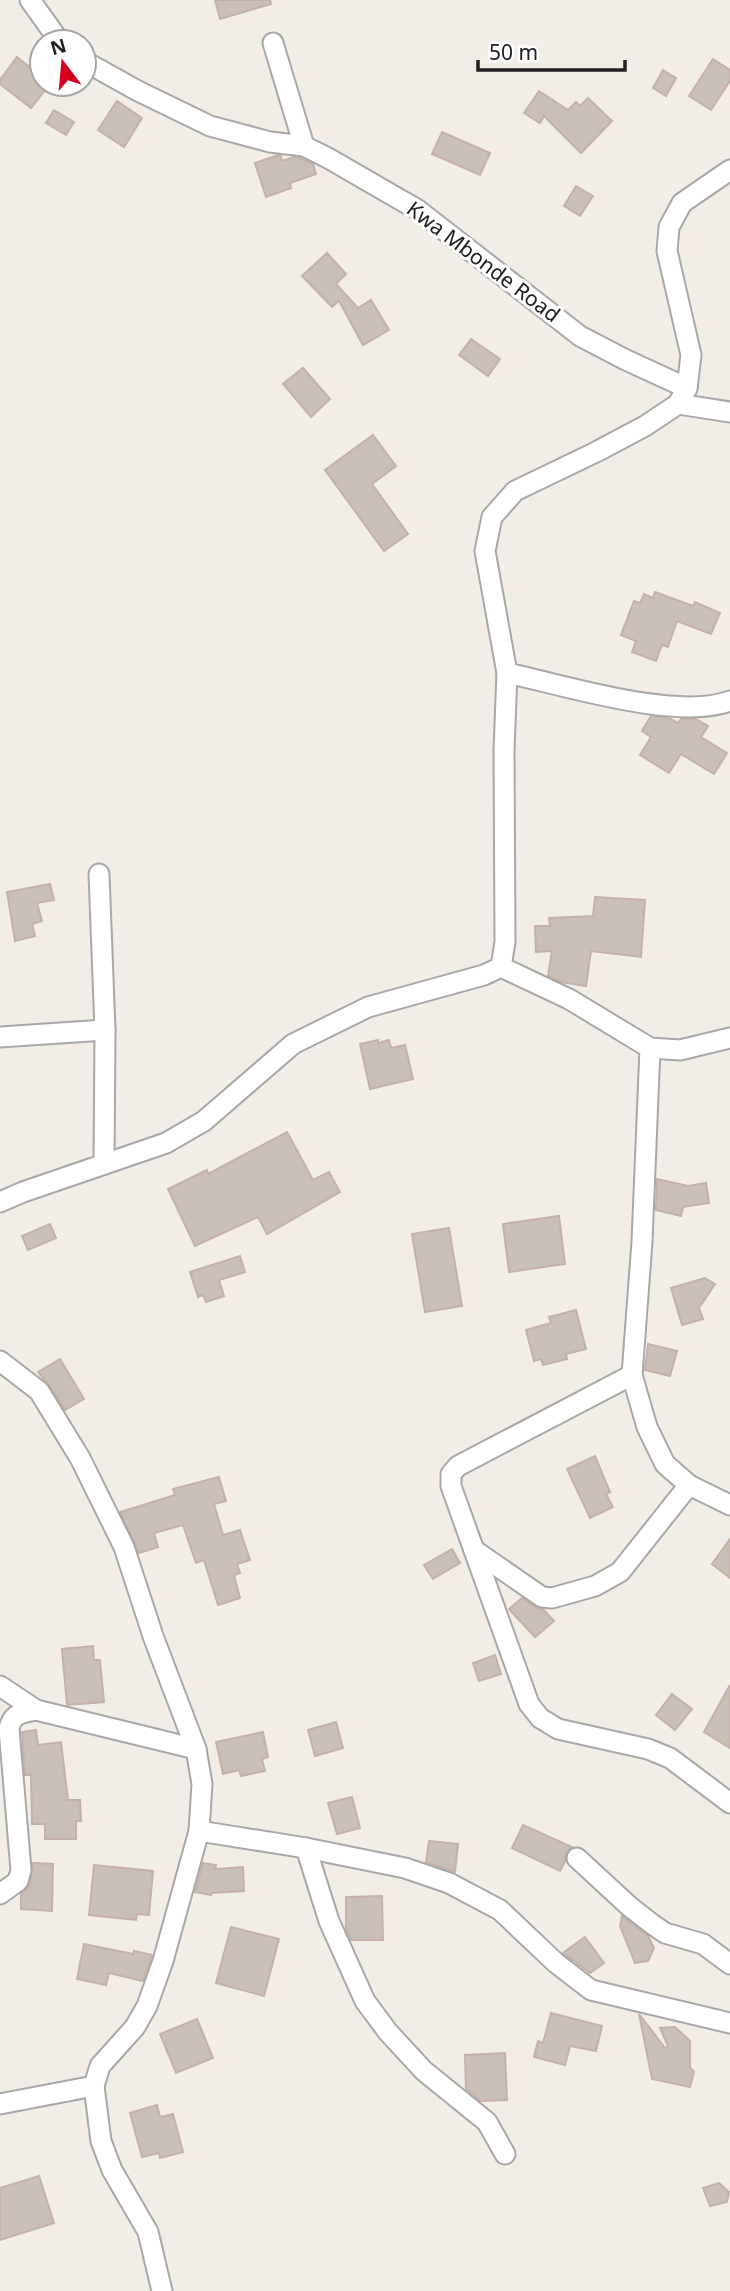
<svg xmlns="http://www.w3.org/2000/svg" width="730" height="2291" viewBox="0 0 730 2291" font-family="'Noto Sans',sans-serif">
  <rect width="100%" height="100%" fill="#f2ede7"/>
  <!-- building -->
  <g fill="#cabeb9" stroke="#c5b1a8" stroke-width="2">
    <polygon points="215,0 270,0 271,4 220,19"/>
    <polygon points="17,57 42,77 42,84 50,84 31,108 0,84 0,80"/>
    <polygon points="713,59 730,70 730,81 711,110 689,96"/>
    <polygon points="663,70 676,78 666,96 653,88"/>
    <polygon points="539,91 568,110 576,102 580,106 588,98 612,121 581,153 544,116 540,123 524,113"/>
    <polygon points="117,101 142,118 124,147 98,130"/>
    <polygon points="54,110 74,122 66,135 46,123"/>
    <polygon points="442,132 490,153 480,175 432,154"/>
    <polygon points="278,155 281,156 282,161 294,157 300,158 313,164 316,174 290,183 291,188 266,197 255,163"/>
    <polygon points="576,186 593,196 580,216 564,206"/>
    <polygon points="327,253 346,274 336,284 358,308 371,300 389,330 363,345 339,301 332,307 302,276"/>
    <polygon points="471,339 500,359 488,376 459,355"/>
    <polygon points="303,368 330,399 311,417 283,384"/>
    <polygon points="373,435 396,466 372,484 408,534 384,551 325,470"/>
    <polygon points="655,592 693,606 695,602 720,613 711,634 677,621 668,647 662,645 656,661 632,652 636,641 621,635 634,601 640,603 644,594 653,598"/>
    <polygon points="651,716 669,718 678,723 681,719 696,719 708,726 701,737 727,753 714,774 681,754 669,773 640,755 651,737 642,731"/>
    <polygon points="50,884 54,900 37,903 42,921 32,924 35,936 15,941 7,892"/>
    <polygon points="595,897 645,900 641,957 591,951 586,986 561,982 548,976 552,951 536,952 535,926 550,926 549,918 593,916"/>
    <polygon points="378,1040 378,1043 389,1040 391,1048 405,1045 413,1079 370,1089 360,1044"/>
    <polygon points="287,1132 313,1180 329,1172 340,1192 267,1234 258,1217 195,1246 168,1189 207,1170 208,1174"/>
    <polygon points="657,1179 688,1186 706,1183 709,1203 683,1207 681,1216 656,1210"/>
    <polygon points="559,1216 565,1264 509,1272 503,1224"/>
    <polygon points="50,1224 56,1238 28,1250 22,1236"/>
    <polygon points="449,1228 462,1306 425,1312 412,1234"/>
    <polygon points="240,1256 245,1272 219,1280 224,1296 206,1302 203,1295 198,1297 190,1272"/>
    <polygon points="705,1278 715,1284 699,1308 703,1319 682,1325 671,1288"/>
    <polygon points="576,1310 586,1349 566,1354 567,1359 543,1365 541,1359 534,1361 526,1330 551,1323 549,1317"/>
    <polygon points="648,1344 677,1351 670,1376 645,1370"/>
    <polygon points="60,1359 84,1399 65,1410 49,1385 38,1372"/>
    <polygon points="595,1456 610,1492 606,1494 613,1507 590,1518 567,1469"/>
    <polygon points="219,1477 226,1501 214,1504 223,1535 240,1530 250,1560 237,1564 240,1573 234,1575 240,1598 218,1605 204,1560 196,1563 183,1525 154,1533 158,1547 139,1553 120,1512 175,1495 173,1489"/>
    <polygon points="730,1539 730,1578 712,1564"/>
    <polygon points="452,1549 460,1563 433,1579 424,1565"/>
    <polygon points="522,1598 535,1607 544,1610 554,1621 535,1637 509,1609"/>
    <polygon points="93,1646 94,1660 100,1660 104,1702 67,1705 62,1649"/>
    <polygon points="495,1655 501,1674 479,1681 473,1663"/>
    <polygon points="730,1685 730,1748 704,1732"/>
    <polygon points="672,1694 692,1709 675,1730 656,1715"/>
    <polygon points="336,1722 343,1748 315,1756 308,1730"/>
    <polygon points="36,1730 38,1745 61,1742 68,1800 80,1800 81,1821 76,1821 76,1839 45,1839 45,1824 32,1824 31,1775 25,1775 22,1732"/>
    <polygon points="263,1732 268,1757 262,1759 265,1771 241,1776 239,1770 223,1774 216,1742"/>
    <polygon points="352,1797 360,1828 337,1834 328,1803"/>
    <polygon points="523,1825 572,1847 565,1855 565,1861 560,1871 512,1848"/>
    <polygon points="429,1841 458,1844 455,1872 426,1862"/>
    <polygon points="33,1863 53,1864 52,1911 21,1909 21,1894 30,1884"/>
    <polygon points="203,1863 216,1865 215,1869 243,1867 244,1891 211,1893 211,1895 195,1892"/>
    <polygon points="94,1865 153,1871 149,1915 137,1914 136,1920 89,1915"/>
    <polygon points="382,1896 383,1940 351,1940 346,1929 346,1897"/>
    <polygon points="622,1916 648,1936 654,1948 648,1961 635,1963 620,1926"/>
    <polygon points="231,1927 279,1939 264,1996 216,1983"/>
    <polygon points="585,1937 604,1963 590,1973 563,1953"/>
    <polygon points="84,1944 133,1954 134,1951 152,1955 143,1981 109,1973 106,1985 77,1979"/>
    <polygon points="551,2013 602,2026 596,2051 570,2046 565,2065 534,2057 538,2041 543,2043"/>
    <polygon points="639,2014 665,2048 668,2046 660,2028 675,2027 690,2041 690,2067 694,2072 690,2087 652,2079"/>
    <polygon points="197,2019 213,2058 176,2073 160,2034"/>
    <polygon points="505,2053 507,2100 481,2101 466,2089 465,2055"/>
    <polygon points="157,2105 160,2117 173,2114 183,2152 160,2158 159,2153 142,2157 130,2113"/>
    <polygon points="39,2176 54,2223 0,2240 0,2188"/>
    <polygon points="719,2183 729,2192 727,2202 710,2206 703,2188"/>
  </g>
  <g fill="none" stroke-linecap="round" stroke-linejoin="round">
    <defs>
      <g id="minor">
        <polyline points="30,0 60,42"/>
        <polyline points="273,43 304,146"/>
        <polyline points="84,61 138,91 210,126 270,142 304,146 328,158 418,210 580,336 624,359 687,388"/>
        <polyline points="678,404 730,412"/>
        <path d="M507 673C564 685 676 721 730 701"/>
        <polyline points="99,874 105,1030 104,1164"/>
        <polyline points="501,967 569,999 650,1048 680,1050 730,1038"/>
        <polyline points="0,1037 105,1030"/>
        <polyline points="650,1048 642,1242 632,1375 647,1427 665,1464 689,1485 730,1505"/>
        <polyline points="0,1202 23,1192 166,1143 204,1121 293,1044 368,1007 484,975 501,967 505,942 504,750 507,673 485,551 492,517 515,491 596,452 645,426 678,404 687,388 691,355 667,251 669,227 682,203 730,170"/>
        <polyline points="0,1361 39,1391 80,1458 124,1547 153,1636 196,1749 202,1784 199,1831 163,1961 147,2006 135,2027 100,2066 94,2086 101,2141 112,2170 148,2232 162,2291"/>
        <polyline points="632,1375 458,1466 451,1474 451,1486 529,1704 540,1718 558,1729 648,1749 670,1758 730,1803"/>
        <polyline points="474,1550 542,1597 552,1598 595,1586 620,1572 689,1485"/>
        <polyline points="0,1686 36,1710"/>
        <polyline points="199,1831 306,1848 405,1868 449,1883 500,1910 556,1963 591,1990 730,2023"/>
        <polyline points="306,1848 329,1921 365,2001 388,2032 424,2071 487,2122 505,2154"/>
        <polyline points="577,1858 629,1906 652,1924 665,1933 703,1944 730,1964"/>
        <path d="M0 1894 18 1881 21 1870 9 1729C12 1713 22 1713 36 1710L196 1749"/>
        <polyline points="0,2104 94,2086"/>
      </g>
    </defs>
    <!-- minor casing -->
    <use href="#minor" stroke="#a8a8a8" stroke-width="23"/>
    <!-- minor -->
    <use href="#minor" stroke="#fff" stroke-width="19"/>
  </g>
  <g text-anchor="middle" stroke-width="6" stroke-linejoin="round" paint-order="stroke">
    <!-- street labels -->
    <g font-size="21" fill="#212121" stroke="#fff">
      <text transform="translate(483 262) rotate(37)" y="7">Kwa Mbonde Road</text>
    </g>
  </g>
  <!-- north arrow -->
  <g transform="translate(63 63) rotate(344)"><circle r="33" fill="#ffffff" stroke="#a6a6a6" stroke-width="2"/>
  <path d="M0-5L12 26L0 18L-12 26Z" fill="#d2001c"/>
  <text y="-10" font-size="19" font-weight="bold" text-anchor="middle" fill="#212121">N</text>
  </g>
  <!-- scale -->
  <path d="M478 60v10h147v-10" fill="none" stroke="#212121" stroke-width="3.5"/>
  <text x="489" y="60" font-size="21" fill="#212121" stroke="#ffffff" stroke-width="5" paint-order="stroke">50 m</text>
</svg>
